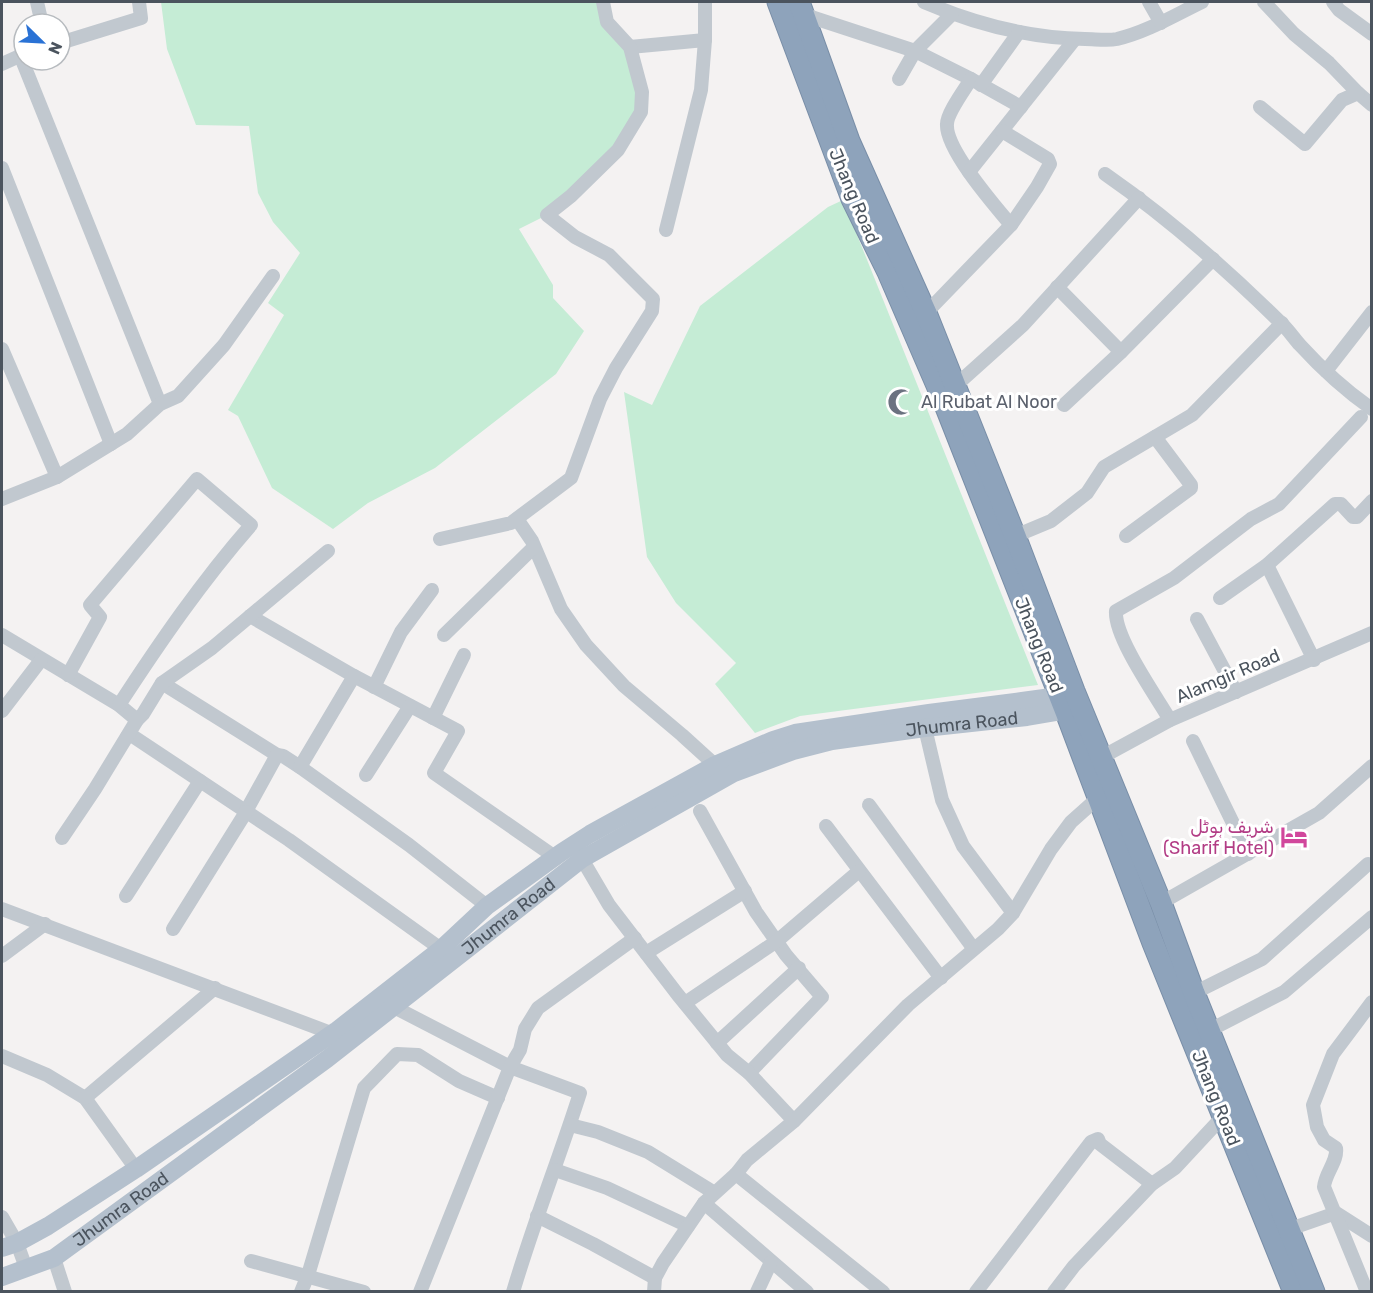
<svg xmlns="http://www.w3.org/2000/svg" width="1373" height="1293" viewBox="0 0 1373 1293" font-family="Rubik,Vazirmatn,sans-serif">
  <rect width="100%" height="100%" fill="#f4f2f2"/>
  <!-- green -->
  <g fill="#c5ecd5">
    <polygon points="161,2 603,2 607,22 630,47 642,92 629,133 547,215 519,229 553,285 553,298 584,331 556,374 435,468 368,503 333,529 272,488 238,416 228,410 284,315 268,303 300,253 273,222 258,193 249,126 196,125 167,49"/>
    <polygon points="843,200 1038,685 800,716 755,733 715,684 736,663 676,603 647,557 624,392 652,405 700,306 828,207"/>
  </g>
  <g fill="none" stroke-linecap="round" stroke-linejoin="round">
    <defs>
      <g id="highway">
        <polyline points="778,2 852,199 888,272 942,397 1066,712 1153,943 1294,1292"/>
        <polyline points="799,2 849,141 926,313 1015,536 1074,691 1161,903 1194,993 1314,1292"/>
      </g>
    </defs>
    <!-- highway casing -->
    <use href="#highway" stroke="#798ea7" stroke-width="23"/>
    <!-- minor -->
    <g stroke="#c1c8cf" stroke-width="14">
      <polyline points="37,2 42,24"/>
      <path d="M924 2C975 24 1029 38 1085 39 1095 39 1107 41 1117 39 1147 32 1175 15 1202 2"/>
      <polyline points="1149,2 1161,23"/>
      <polyline points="1333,2 1339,10 1372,34"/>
      <polyline points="805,15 915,51 971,79 1021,107"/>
      <polyline points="60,43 141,18 139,2"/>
      <polyline points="630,47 705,40"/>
      <polyline points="20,55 160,404"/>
      <polyline points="2,64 24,54"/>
      <polyline points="899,79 915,51 952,14"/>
      <path d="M971 79C965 89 947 113 947 124 945 149 995 206 1011 225"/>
      <polyline points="981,85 1019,32"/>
      <polyline points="1358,93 1372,105"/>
      <polyline points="1260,107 1305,144 1342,100 1358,93 1329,63 1294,34 1264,2"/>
      <polyline points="2,168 111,444"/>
      <polyline points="969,172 1075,39"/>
      <path d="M1105 174C1167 217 1225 268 1279 321 1287 328 1293 337 1300 345 1321 368 1346 391 1372 409"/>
      <polyline points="666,230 701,90 705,40 705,2"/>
      <polyline points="1057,287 1121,352"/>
      <polyline points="926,313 1011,225 1037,187 1050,164 1048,159 1002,131"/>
      <polyline points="2,349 57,477"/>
      <polyline points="1326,371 1372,312"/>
      <polyline points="954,387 1023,325 1139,198"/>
      <polyline points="1064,405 1121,352 1213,259"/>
      <polyline points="2,499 57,477 127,434 160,404 178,396 224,345 273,276"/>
      <polyline points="517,519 532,541 561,609 586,645 624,686 682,735 715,765"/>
      <polyline points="1015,536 1051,521 1087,493 1104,467 1192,415 1282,323"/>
      <polyline points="1126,536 1191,488 1191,485 1155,437"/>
      <polyline points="440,539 511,523 571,478 600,399 616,368 652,311 653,299 609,255 575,237 547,215 571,196 618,150 641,112 642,92 630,47 607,22 603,2"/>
      <polyline points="1267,565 1314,660"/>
      <polyline points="1220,598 1267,565 1335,504 1341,504 1353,517 1357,517 1372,501"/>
      <polyline points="250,616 354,676 458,731 434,773 555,857"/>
      <polyline points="1197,619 1236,692"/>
      <polyline points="2,635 119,705 137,720"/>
      <polyline points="444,635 534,547"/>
      <path d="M68 675 100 617 90 605 197 479 251 525C202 581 160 642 119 705"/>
      <polyline points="162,683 277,755 283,756 300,767 409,845 487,906"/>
      <polyline points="374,687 401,632 432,590"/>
      <polyline points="2,711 41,660"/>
      <polyline points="433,718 464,655"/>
      <path d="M1170 720C1156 696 1114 637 1116 611L1174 578 1251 519 1279 504 1361 417"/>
      <polyline points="925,728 942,800 963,846 1013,913"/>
      <polyline points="127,737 131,735 289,840 441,949"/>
      <polyline points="1193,741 1248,854"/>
      <polyline points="1102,757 1170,720 1372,633"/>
      <polyline points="300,767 354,676"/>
      <polyline points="366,775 410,706"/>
      <polyline points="869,805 973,948"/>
      <polyline points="700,811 756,912 786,955 822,997 749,1073"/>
      <polyline points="245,813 277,755"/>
      <polyline points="826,826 941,978"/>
      <polyline points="62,838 95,789 137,720 143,714 162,683 212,648 328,551"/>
      <polyline points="582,859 609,905 678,995 727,1055 749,1073 794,1121"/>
      <polyline points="126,896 200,781"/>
      <polyline points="1161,903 1319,813 1372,766"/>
      <polyline points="2,909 331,1033 335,1038"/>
      <polyline points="173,929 246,812"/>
      <polyline points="646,953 745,891"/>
      <polyline points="2,956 45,924"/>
      <polyline points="1194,993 1262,959 1368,864"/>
      <polyline points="685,1003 777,941 859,871"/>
      <path d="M392 1006 510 1067 580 1093C559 1159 533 1224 513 1292"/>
      <polyline points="1210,1030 1284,992 1372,917"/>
      <polyline points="717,1043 799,968"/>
      <polyline points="2,1056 47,1075 85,1098 136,1169"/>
      <polyline points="85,1098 215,988"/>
      <polyline points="570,1125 598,1132 648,1152 713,1192"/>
      <polyline points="555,1170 607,1188 688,1226"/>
      <polyline points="736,1174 883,1292"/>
      <polyline points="704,1203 807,1292"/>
      <polyline points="537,1216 593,1244 655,1278"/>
      <polyline points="2,1217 17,1243 26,1268"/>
      <polyline points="1290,1229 1336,1213 1372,1236"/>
      <polyline points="54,1258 65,1292"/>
      <polyline points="251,1261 364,1292"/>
      <polyline points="301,1292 308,1275 364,1088 397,1054 418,1055 459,1081 498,1098"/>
      <polyline points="420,1292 510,1067 520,1050 525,1029 538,1008 635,938"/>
      <polyline points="654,1292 655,1278 663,1263 704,1203 736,1174 747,1160 794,1121 908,1005 998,929 1013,913 1051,849 1071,822 1099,797"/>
      <polyline points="757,1292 771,1262"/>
      <polyline points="976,1292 1091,1142 1098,1139 1100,1144 1152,1184"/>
      <polyline points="1054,1292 1074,1266 1152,1184 1175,1168 1227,1112"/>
      <path d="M1367 1292 1324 1187C1325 1173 1338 1161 1336 1148L1324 1140 1317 1127 1313 1105 1333 1054 1372 1002"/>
    </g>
    <!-- major -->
    <g stroke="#b4c0cd" stroke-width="18">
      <polyline points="2,1248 17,1243 48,1226 136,1169 336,1031 441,949 487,906 562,852 590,834 715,765 773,740 795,733 929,713 1022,701 1059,696 1072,691"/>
      <path id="s1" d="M2 1277 54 1258 327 1059 582 859 734 773 793 751 832 741 925 728 1027 717 1080 708"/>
    </g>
    <!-- highway -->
    <use href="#highway" stroke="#8ea3bb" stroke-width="21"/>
  </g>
  <!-- icons -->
  <defs>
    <symbol id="mosque-bare" viewBox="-9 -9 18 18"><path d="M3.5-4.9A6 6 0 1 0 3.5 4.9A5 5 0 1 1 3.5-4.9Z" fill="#6b7280" stroke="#fff" stroke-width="2.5" paint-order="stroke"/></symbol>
    <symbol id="hotel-bare" viewBox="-9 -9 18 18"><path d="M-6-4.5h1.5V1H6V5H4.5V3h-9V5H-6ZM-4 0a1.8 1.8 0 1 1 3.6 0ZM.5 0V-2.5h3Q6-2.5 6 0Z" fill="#d1479c" stroke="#fff" stroke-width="2.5" paint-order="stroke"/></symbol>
  </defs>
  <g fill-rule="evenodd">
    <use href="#mosque-bare" x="882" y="383" width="38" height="38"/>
    <use href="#hotel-bare" x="1275" y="818" width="38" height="38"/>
  </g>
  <g text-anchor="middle" stroke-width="6" stroke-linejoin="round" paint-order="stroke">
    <!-- street labels -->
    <g font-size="18" fill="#4b545e" stroke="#fff">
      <text transform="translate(854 196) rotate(67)" y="6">Jhang Road</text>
      <text transform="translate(1039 645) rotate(68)" y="6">Jhang Road</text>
      <text transform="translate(1228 676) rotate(-23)" y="6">Alamgir Road</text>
      <text dy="6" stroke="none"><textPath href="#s1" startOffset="1126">Jhumra Road</textPath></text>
      <text dy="6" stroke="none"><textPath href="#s1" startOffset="624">Jhumra Road</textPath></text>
      <text transform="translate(1216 1098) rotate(68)" y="6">Jhang Road</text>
      <text dy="6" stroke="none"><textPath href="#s1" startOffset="138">Jhumra Road</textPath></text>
    </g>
    <!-- worship labels -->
    <g font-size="18" fill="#5b616d" stroke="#fff" text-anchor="start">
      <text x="921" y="408">Al Rubat Al Noor</text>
    </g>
    <!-- hotel labels -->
    <g font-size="18" fill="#b23c85" stroke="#fff" text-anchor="end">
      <text x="1274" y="833">شریف ہوٹل<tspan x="1274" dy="21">(Sharif Hotel)</tspan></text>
    </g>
  </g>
  <!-- border -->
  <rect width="1373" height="1293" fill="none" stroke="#4b545e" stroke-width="6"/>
  <!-- north arrow -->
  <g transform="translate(42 42) rotate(114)"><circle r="28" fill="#ffffff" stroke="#b7bbbf" stroke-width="1.5"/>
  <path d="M0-4.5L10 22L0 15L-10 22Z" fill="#2a72d5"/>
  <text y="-9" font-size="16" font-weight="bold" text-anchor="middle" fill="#4b545e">N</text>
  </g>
</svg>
